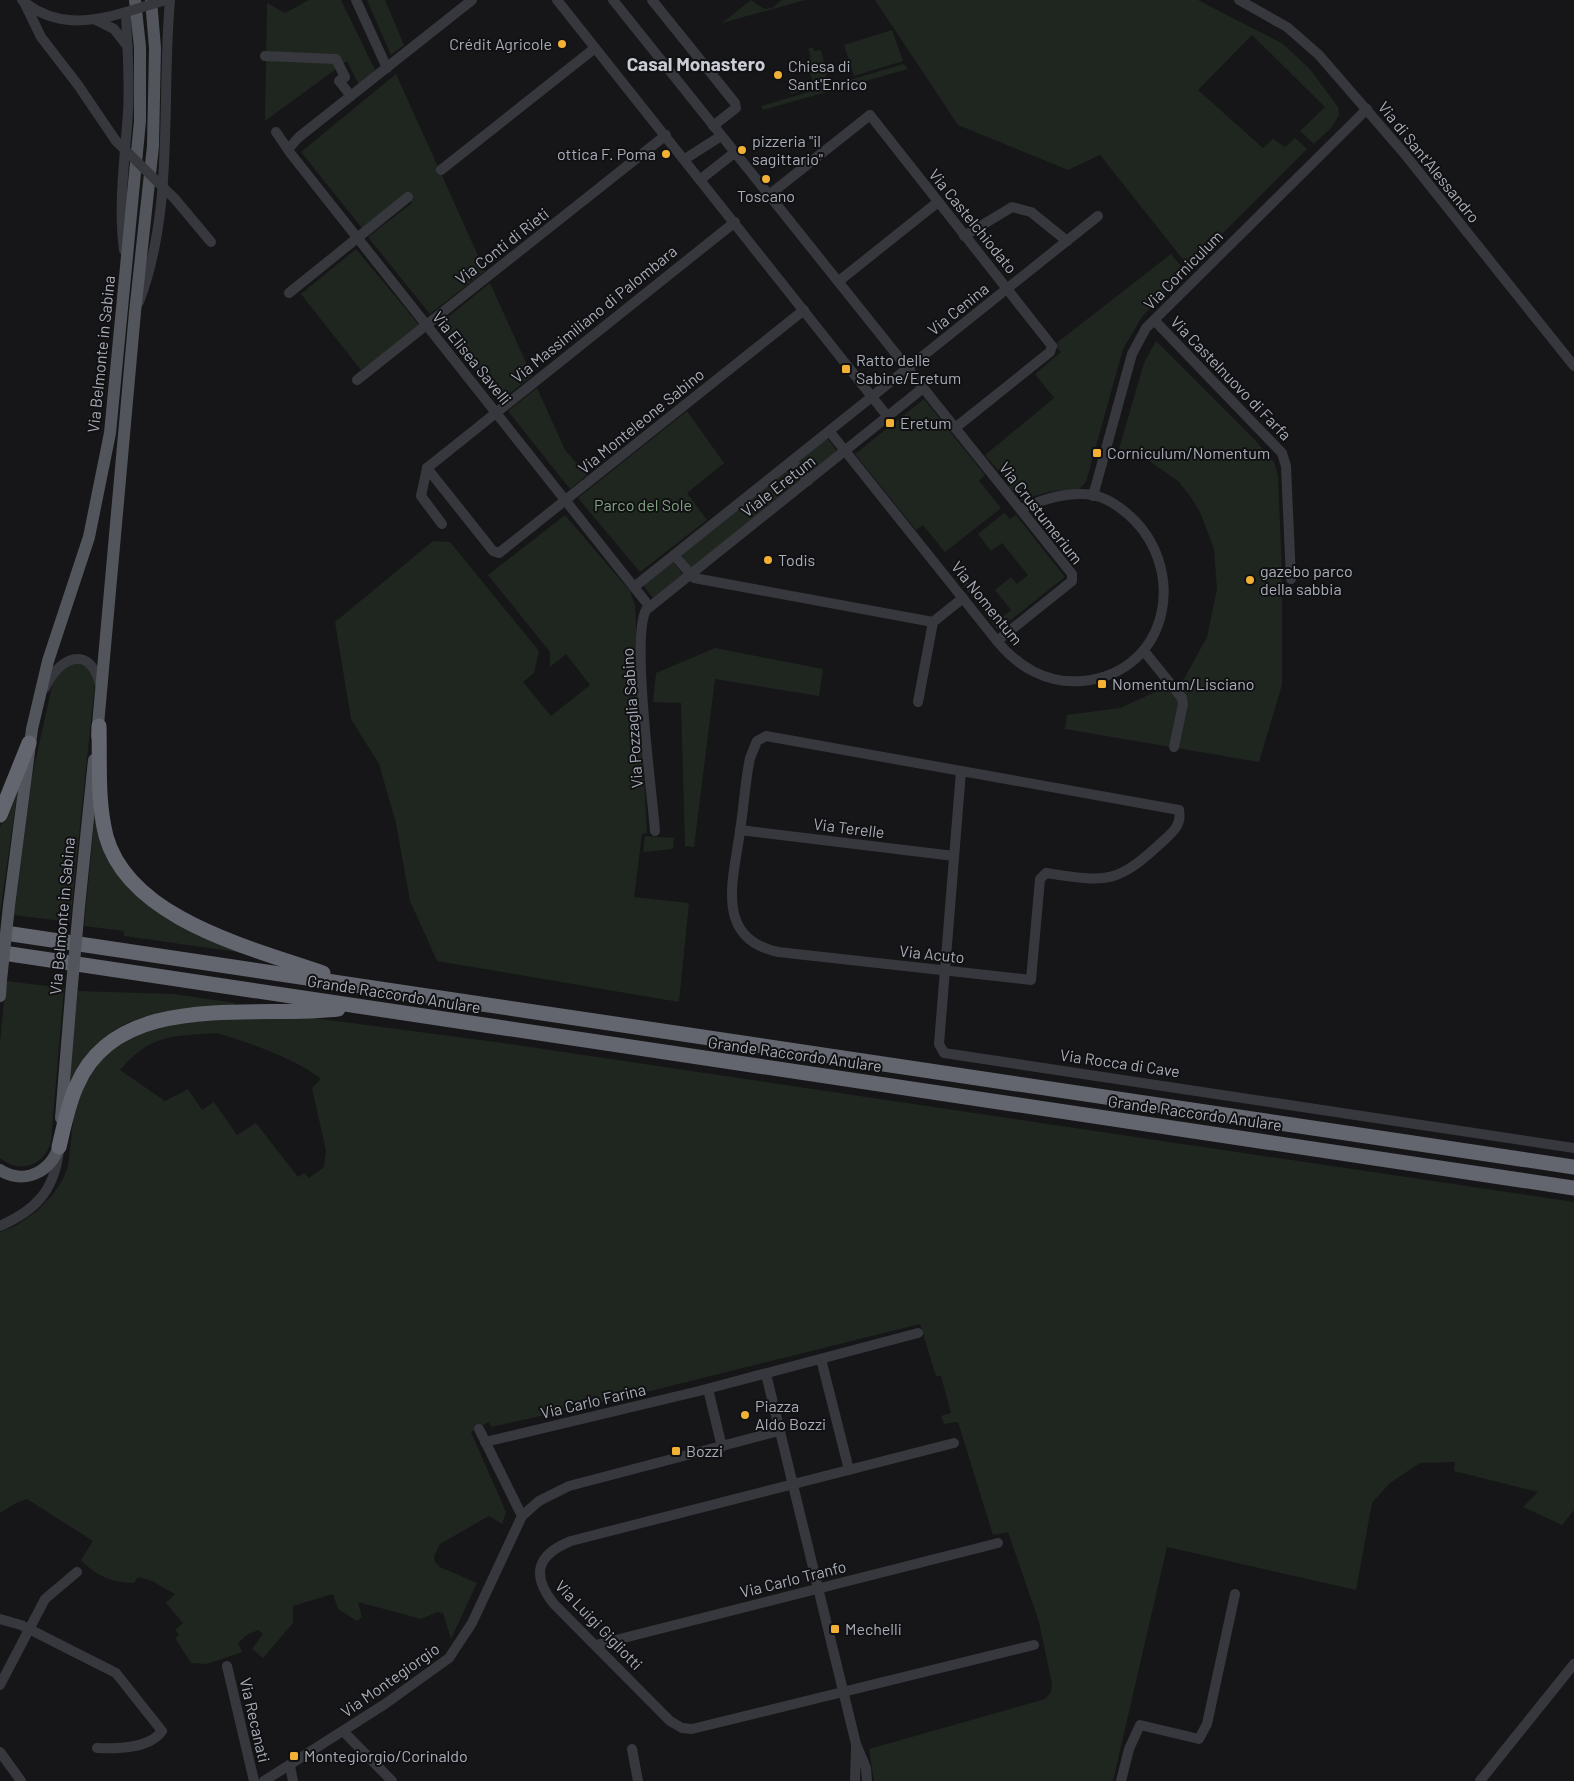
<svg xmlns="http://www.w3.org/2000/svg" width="1574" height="1781" viewBox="0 0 1574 1781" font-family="Barlow,sans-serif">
  <rect width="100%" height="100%" fill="#161618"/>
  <!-- green -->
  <g fill="#1e261f" fill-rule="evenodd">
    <polygon points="309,0 341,0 375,70 359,85 347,61 265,121 267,3 285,13"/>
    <polygon points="367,0 385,0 404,45 391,55"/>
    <polygon points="751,0 764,9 772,8 782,0 805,0 722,23"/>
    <polygon points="875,0 1198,0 1283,44 1309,68 1338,107 1339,115 1332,127 1314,144 1300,131 1325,107 1252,35 1198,90 1263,148 1273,139 1285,147 1295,138 1307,149 1189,267 1100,155 1068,170 958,125"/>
    <polygon points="892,30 903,61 854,76 844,45"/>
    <polygon points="813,47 814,51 821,50 827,74 819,85 791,94 789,89 812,80 807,62 811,56 808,49"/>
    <polygon points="904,64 908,69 763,110 761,106"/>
    <polygon points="396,74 485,271 430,314 368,237 412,203 408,197 362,228 301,152"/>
    <polygon points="356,249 419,325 361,370 301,294"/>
    <polygon points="1171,254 1185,271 1142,317 1123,349 1086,482 1079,489 1053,491 1027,498 1015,493 1008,486 1009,483 985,455 1054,398 1035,374 1061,352 1054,345"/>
    <polygon points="490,283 532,376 500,401 438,325"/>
    <polygon points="1156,341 1255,440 1274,462 1278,476 1282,573 1282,685 1259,762 1065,729 1067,715 1120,708 1184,679 1207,637 1217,589 1214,549 1200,512 1190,496 1178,481 1145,458 1119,449 1144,363"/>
    <polygon points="537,388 565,450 587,475 570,489 508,411"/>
    <polygon points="924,399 985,475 979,481 1001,508 945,552 923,525 916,530 855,454"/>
    <polygon points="687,411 724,463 687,493 707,520 640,572 578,498"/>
    <polygon points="827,438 838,452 809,475 798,462"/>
    <polygon points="791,468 801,481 691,568 681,555"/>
    <polygon points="1004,513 1010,519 1016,515 1065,577 998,630 961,583 966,580 998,621 1011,610 995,590 1011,577 1017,584 1028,575 1002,543 991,551 978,534"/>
    <polygon points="565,515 630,591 635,605 647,833 642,834 634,897 689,903 679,1002 437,961 410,901 396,823 379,764 351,719 335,622 433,541 450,542 539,651 534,673 523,682 551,716 590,685 566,654 550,667 550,652 488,575"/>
    <polygon points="673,562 683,574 653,598 643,585"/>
    <polygon points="715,648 823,669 819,696 715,679 694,847 685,846 681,703 653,702 656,673"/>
    <polygon points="73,662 88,667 95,682 70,922 14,915 32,776 54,677"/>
    <polygon points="19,782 0,913 0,827"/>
    <polygon points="96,803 131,887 251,954 124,936 124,931 84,926"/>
    <polygon points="645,836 674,838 673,849 643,852"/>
    <path d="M6 981 64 988 51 1141C45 1166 20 1174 0 1158V1043Z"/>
    <path d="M77 991 174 994 235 1003V1006C188 1009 132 1007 97 1045 85 1058 77 1079 68 1095Z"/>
    <path d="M291 1015 503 1043 1574 1202V1510L1562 1525 1523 1507 1538 1492 1454 1471 1455 1462 1420 1463 1390 1483 1372 1503 1356 1590 1167 1547 1113 1781H874L869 1749 1045 1699 1051 1692 1052 1684 1039 1622 1008 1532 993 1535 958 1422 944 1424 941 1416 951 1413 941 1376H936L920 1324 634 1395 491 1427 489 1422 471 1432 506 1512 502 1524 489 1516 440 1544 434 1556 435 1562 440 1567 477 1583 451 1639 443 1613 437 1612 421 1619 358 1602 362 1617 357 1621 338 1609 333 1594 293 1606V1623L263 1658 252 1649 263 1634 259 1630 248 1634 238 1643 242 1652 207 1664 191 1663 175 1638 179 1635 175 1630 183 1623 166 1603 175 1594 152 1581 138 1577 134 1583C112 1582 97 1577 81 1560L93 1541 27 1499 16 1503 0 1513V1232L17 1225 37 1211 54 1193 64 1177 68 1167 75 1103 85 1080 108 1049 167 1021ZM217 1033C247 1042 297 1059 321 1079L312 1088 326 1151 324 1167 309 1178 304 1173 298 1177 256 1123 237 1135 214 1102 202 1110 188 1089 165 1101 120 1070C151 1034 172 1036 217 1033Z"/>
  </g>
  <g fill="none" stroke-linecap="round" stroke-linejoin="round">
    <!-- minor -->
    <g stroke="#37383d" stroke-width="10">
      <path d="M22 0C53 27 90 23 126 12 127 46 130 79 128 112 125 159 118 204 124 250"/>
      <polyline points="356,0 387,68"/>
      <polyline points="557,0 888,417"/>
      <polyline points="613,0 1072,574 1072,581 997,641"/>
      <polyline points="652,0 735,103 736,108 713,126"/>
      <polyline points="1239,0 1287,27 1319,55 1403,152 1574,366"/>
      <polyline points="24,2 41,37 78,85 116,141"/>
      <polyline points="96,20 114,29 128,47"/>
      <polyline points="265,56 336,59 345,77 339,81 351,96"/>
      <polyline points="276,132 291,154 649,606"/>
      <polyline points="289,148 299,137 472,0"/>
      <polyline points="685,159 721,136"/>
      <polyline points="441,170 595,48"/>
      <polyline points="701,179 734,153"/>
      <polyline points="769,195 870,115 1052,346 1050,352 955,428"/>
      <polyline points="175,199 211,242"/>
      <polyline points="964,236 1012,207 1031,212 1067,241"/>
      <polyline points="839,281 938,202"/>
      <polyline points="289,293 408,197"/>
      <path d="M139 302C175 208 161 98 170 0"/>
      <polyline points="1154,320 1282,453 1286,466 1291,579"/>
      <polyline points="357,380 666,135"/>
      <path d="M830 432 997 641C1018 667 1047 684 1082 681 1172 673 1190 563 1124 511 1113 502 1098 494 1083 494 1061 493 1041 500 1021 509"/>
      <polyline points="793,462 808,481"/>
      <polyline points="427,468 493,551 499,553 804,310"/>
      <polyline points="427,468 735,222"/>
      <polyline points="427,468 421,496 442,524"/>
      <polyline points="1093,496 1132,354 1146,328 1367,109"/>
      <polyline points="674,555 694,578 933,622"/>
      <polyline points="634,587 1098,216"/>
      <polyline points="1144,651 1182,698 1183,704 1174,747"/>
      <path d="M45 688C58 658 89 643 100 684"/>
      <polyline points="918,702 933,622 963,598"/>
      <path d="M766 736 1179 810C1182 825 1173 832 1162 842 1116 885 1107 882 1046 873L1040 879 1031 980 778 952C713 938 734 878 740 831 744 806 745 782 750 758L757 741Z"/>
      <polyline points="961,771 939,1044 944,1053 1574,1148"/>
      <polyline points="740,830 954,856"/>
      <path d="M655 831C652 791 631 637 646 610L923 388"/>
      <path d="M0 1226C36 1210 54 1191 59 1151"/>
      <polyline points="821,1359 849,1470"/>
      <polyline points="766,1374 856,1744 866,1768 867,1781"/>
      <polyline points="708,1389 722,1447"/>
      <polyline points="479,1429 522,1516"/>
      <polyline points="485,1442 699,1391 918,1333"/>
      <path d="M954 1443 571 1541C536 1555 531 1575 554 1604L670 1721 682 1728 692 1729 1034 1645"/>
      <path d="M0 1619 21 1625 116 1673 162 1731C149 1749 117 1749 97 1748"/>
      <polyline points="596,1645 998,1543"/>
      <polyline points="227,1666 254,1781"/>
      <polyline points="0,1685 45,1599 77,1572"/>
      <polyline points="344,1732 392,1781"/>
      <polyline points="632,1749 638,1781"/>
      <polyline points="0,1752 21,1781"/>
      <polyline points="290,1766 293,1781"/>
      <polyline points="264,1781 385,1704 449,1658 472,1623 522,1516 539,1501 569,1486 779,1431"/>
      <polyline points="855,1781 856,1748"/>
      <polyline points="1121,1781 1129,1749 1140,1725 1199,1739 1207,1724 1235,1594"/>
      <polyline points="1480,1781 1574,1664"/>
    </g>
    <!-- major -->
    <g stroke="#53555c" stroke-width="12">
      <polyline points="97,736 135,312 153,146 155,48 151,0"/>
      <polyline points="9,906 32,729 48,661 89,537 110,433 140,121 140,47 135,0"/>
      <polyline points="79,907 94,760"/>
      <polyline points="0,996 1,980"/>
      <polyline points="61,1118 71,996"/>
      <path d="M0 1170C27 1187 58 1168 60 1138"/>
    </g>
    <!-- highway -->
    <g stroke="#63666e" stroke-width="15">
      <path d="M99 726C100 761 97 801 106 836 129 919 251 948 323 973"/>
      <polyline points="0,815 29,743"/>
      <polyline points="12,934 1574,1167"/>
      <polyline points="10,954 1574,1188"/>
      <path d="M59 1147C64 1126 68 1104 77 1085 118 989 255 1019 338 1009"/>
    </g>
    <!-- minor-bridge -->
    <g stroke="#37383d" stroke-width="10">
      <polyline points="126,12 166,0"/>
      <polyline points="116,141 175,199"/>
    </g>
    <!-- major-bridge -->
    <g stroke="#53555c" stroke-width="12">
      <polyline points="1,980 9,906"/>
      <polyline points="71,996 79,907"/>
    </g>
  </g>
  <!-- markers -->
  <g fill="#f2b134" stroke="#111113" stroke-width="2">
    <circle cx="562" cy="44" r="5"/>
    <circle cx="778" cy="75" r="5"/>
    <circle cx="742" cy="150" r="5"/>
    <circle cx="666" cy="154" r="5"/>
    <circle cx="766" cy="179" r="5"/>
    <rect x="841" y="364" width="10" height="10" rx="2.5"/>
    <rect x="885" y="418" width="10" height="10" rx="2.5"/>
    <rect x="1092" y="448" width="10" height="10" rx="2.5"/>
    <circle cx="768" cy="560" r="5"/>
    <circle cx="1250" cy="580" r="5"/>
    <rect x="1097" y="679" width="10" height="10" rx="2.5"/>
    <circle cx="745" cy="1415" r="5"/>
    <rect x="671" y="1446" width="10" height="10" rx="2.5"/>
    <rect x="830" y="1624" width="10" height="10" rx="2.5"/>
    <rect x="289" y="1751" width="10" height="10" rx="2.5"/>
  </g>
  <g text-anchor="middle" stroke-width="4" stroke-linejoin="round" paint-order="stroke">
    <!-- poi labels -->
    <g font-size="16" fill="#a8adb8" stroke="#111113" text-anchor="start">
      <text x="552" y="50" text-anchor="end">Crédit Agricole</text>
      <text x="788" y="72">Chiesa di<tspan x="788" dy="18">Sant'Enrico</tspan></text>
      <text x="752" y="147">pizzeria "il<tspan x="752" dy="18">sagittario"</tspan></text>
      <text x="656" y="160" text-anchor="end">ottica F. Poma</text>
      <text x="766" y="202" text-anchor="middle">Toscano</text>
      <text x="856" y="366">Ratto delle<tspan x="856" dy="18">Sabine/Eretum</tspan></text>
      <text x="900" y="429">Eretum</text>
      <text x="1107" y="459">Corniculum/Nomentum</text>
      <text x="778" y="566">Todis</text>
      <text x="1260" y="577">gazebo parco<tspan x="1260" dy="18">della sabbia</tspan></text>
      <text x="1112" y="690">Nomentum/Lisciano</text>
      <text x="755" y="1412">Piazza<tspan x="755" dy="18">Aldo Bozzi</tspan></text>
      <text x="686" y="1457">Bozzi</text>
      <text x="845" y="1635">Mechelli</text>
      <text x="304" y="1762">Montegiorgio/Corinaldo</text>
    </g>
    <!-- street labels -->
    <g font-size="16" fill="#a8adb8" stroke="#111113">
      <text transform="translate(1429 162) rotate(51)" y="6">Via di Sant'Alessandro</text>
      <text transform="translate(973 221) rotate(51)" y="6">Via Castelchiodato</text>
      <text transform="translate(502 246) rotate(-38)" y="6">Via Conti di Rieti</text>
      <text transform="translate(1183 270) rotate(-45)" y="6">Via Corniculum</text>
      <text transform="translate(958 309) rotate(-39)" y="6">Via Cenina</text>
      <text transform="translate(594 314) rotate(-39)" y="6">Via Massimiliano di Palombara</text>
      <text transform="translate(101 354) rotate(-84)" y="6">Via Belmonte in Sabina</text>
      <text transform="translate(472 358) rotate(51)" y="6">Via Elisea Savelli</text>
      <text transform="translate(1231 378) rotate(46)" y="6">Via Castelnuovo di Farfa</text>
      <text transform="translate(641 421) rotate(-39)" y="6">Via Monteleone Sabino</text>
      <text transform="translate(778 486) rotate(-38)" y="6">Viale Eretum</text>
      <text transform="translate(1041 513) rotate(52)" y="6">Via Crustumerium</text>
      <text transform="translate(987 603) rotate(51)" y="6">Via Nomentum</text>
      <text transform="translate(632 718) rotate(-94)" y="6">Via Pozzaglia Sabino</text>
      <text transform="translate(849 828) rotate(7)" y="6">Via Terelle</text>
      <text transform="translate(62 916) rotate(-85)" y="6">Via Belmonte in Sabina</text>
      <text transform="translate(932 954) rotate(6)" y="6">Via Acuto</text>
      <text transform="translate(394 994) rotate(9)" y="6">Grande Raccordo Anulare</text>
      <text transform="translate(795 1054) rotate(8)" y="6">Grande Raccordo Anulare</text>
      <text transform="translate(1120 1063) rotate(8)" y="6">Via Rocca di Cave</text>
      <text transform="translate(1195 1113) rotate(8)" y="6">Grande Raccordo Anulare</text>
      <text transform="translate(593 1401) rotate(-13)" y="6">Via Carlo Farina</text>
      <text transform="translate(793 1579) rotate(-14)" y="6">Via Carlo Tranfo</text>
      <text transform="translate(599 1625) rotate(46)" y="6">Via Luigi Gigliotti</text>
      <text transform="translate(390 1680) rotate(-35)" y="6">Via Montegiorgio</text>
      <text transform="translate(255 1720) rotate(77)" y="6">Via Recanati</text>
    </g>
    <!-- park labels -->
    <g font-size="16" fill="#7fa381" stroke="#111113">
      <text x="643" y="511">Parco del Sole</text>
    </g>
    <!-- quarter labels -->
    <g font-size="19" font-weight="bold" fill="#c9ccd4" stroke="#111113">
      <text x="696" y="71">Casal Monastero</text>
    </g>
  </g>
</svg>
